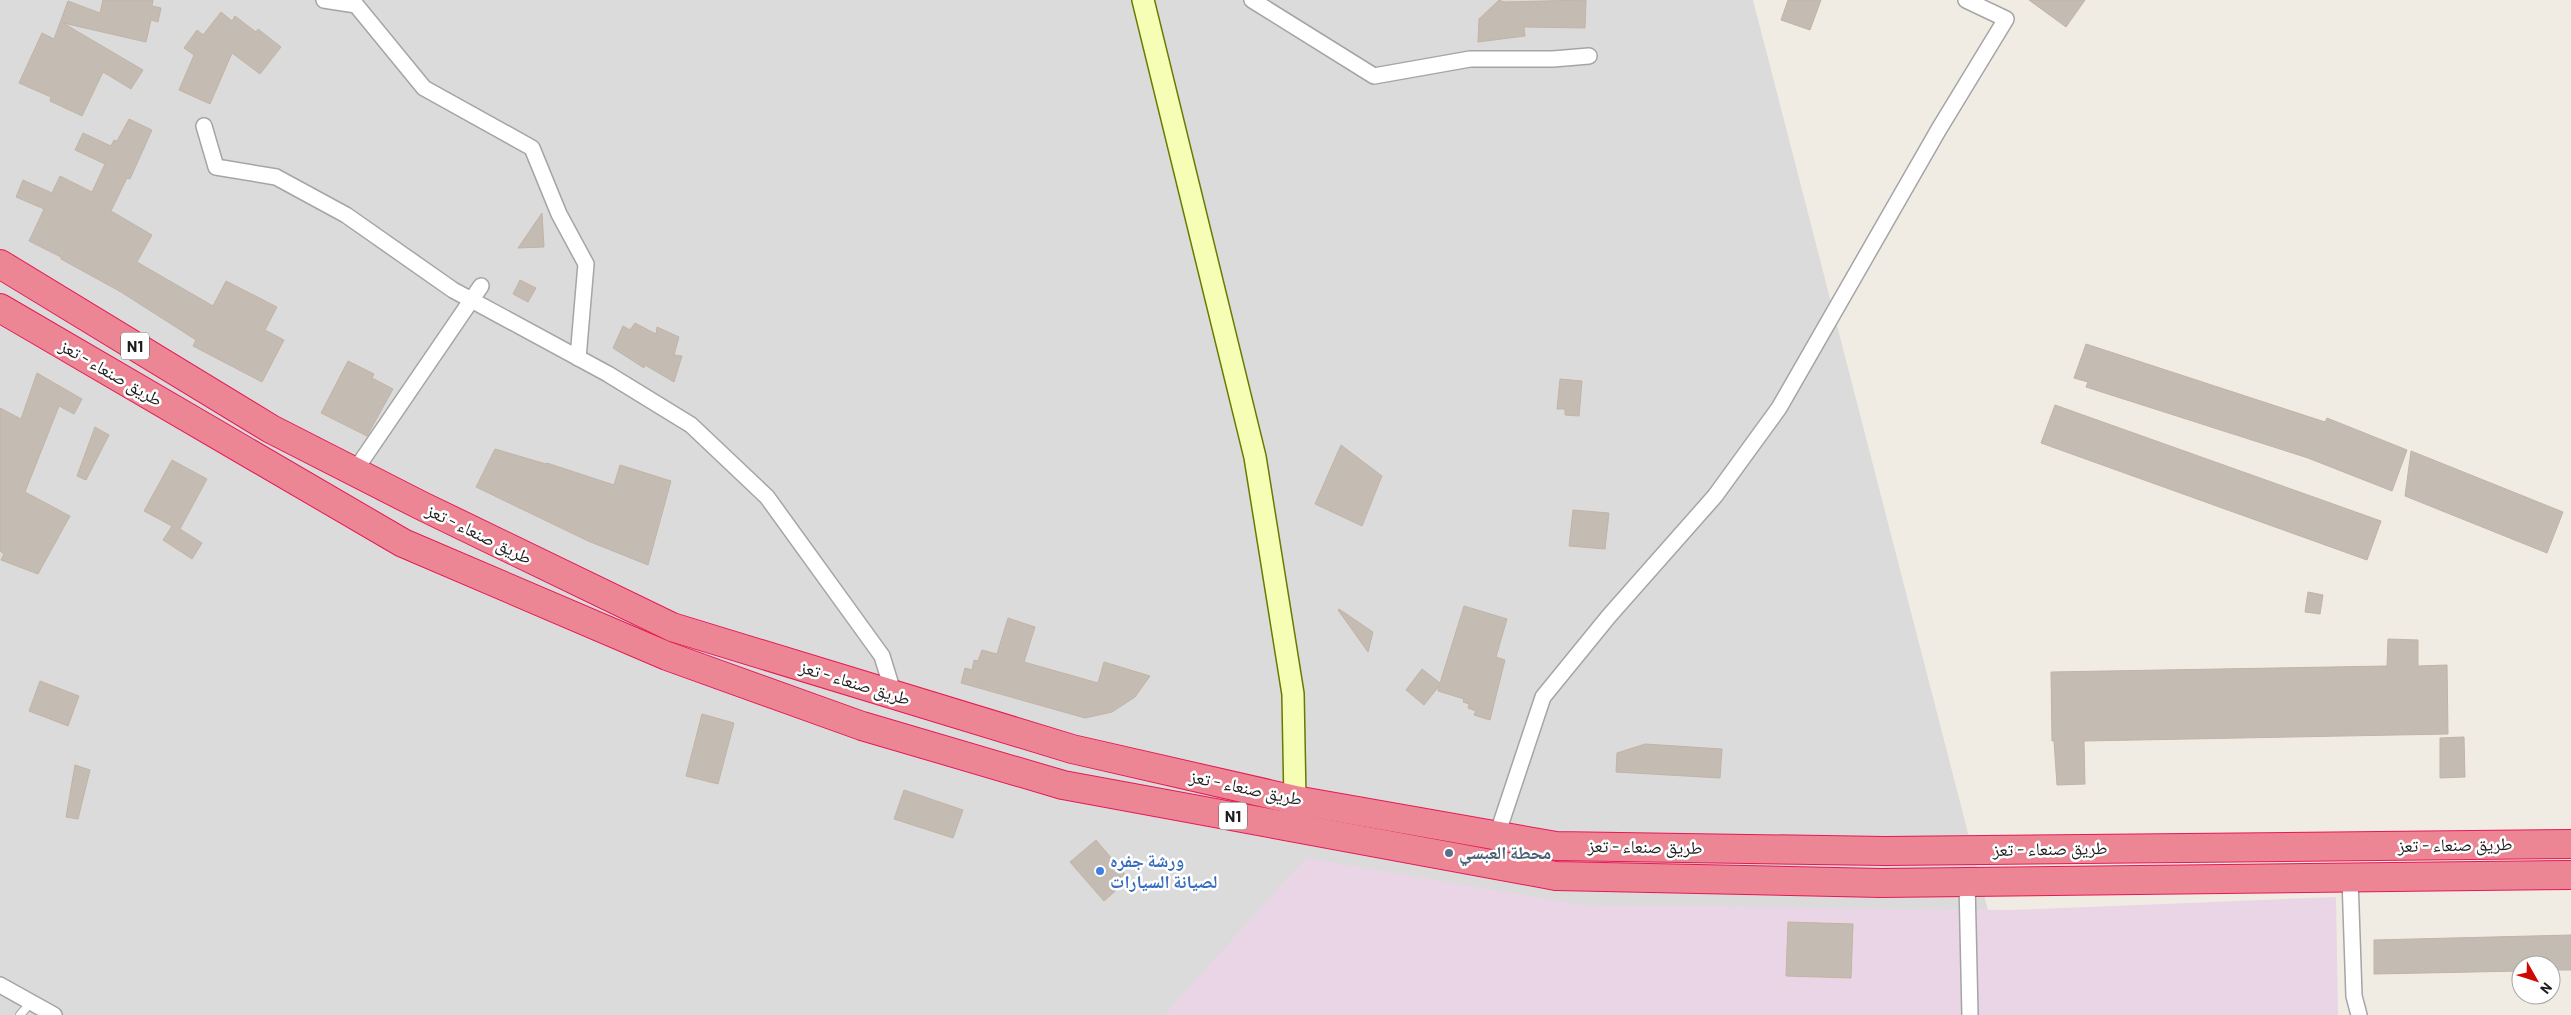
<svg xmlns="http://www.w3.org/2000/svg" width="2571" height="1015" viewBox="0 0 2571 1015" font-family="Barlow,'Noto Naskh Arabic',sans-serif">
  <rect width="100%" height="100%" fill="#f0ece4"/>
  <!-- residential -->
  <polygon fill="#dcdbdb" points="0,0 1753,0 2015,1015 0,1015"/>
  <!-- industrial -->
  <polygon fill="#e9d5e5" points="1306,858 1583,905 2011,910 2336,897 2338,1015 1164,1015"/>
  <!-- building -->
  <g fill="#c4bcb3" stroke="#c2b3a5">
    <polygon points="103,0 153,0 152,6 161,8 158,22 151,20 146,42 63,23 143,70 131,89 103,72 82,116 50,101 51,97 19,83 42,33 54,39 68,1 100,13"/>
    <polygon points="1499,0 1504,2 1586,0 1585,28 1524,27 1525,36 1478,42 1479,19"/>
    <polygon points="1788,0 1821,0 1810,30 1781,20"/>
    <polygon points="2029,0 2085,0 2066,27"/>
    <polygon points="221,12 232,21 235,16 256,32 258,29 281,47 260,74 232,53 210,104 179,90 194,55 184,48 197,30 203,35"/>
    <polygon points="129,119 152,130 130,179 127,178 111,211 152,235 137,262 213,306 226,281 277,307 265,330 284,340 262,382 193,346 196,340 121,292 61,259 61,257 29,241 44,209 16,197 23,180 52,193 60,176 92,192 105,164 75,150 83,133 111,146 114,140 117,141"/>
    <polygon points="542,213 544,247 518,248"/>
    <polygon points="520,280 536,288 528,302 513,294"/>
    <polygon points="635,323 656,334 657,327 679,337 674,355 682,356 674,382 645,365 644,368 613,348 623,326 630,330"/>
    <polygon points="2086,344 2325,422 2327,418 2407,450 2392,491 2308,458 2086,387 2088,382 2074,378"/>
    <polygon points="348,361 374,374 372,378 393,389 367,436 321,413"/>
    <polygon points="37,373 82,399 74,414 59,406 25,492 70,516 38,574 1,560 4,554 0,551 0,408 21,419"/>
    <polygon points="1560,379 1582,381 1579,416 1565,415 1565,409 1557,409"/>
    <polygon points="2055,405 2381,521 2367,560 2041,443"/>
    <polygon points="95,427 109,435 86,480 77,476"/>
    <polygon points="1341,445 1382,476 1362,526 1315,504"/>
    <polygon points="495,449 546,464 547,463 614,485 620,465 671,481 648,565 588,541 476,487"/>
    <polygon points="2411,451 2563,512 2547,553 2405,496"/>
    <polygon points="172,460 207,479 180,529 202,543 192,559 163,540 172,526 144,511"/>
    <polygon points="1573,510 1609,513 1605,549 1569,546"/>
    <polygon points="2308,592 2323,595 2320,614 2305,612"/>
    <polygon points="1464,606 1507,619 1496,657 1505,660 1490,720 1474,715 1476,711 1468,708 1469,704 1463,702 1464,699 1438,691 1439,686 1424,705 1406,690 1422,669 1440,683"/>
    <polygon points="1339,609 1373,632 1368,652 1338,610"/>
    <polygon points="1008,618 1035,627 1024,662 1098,683 1104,662 1150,676 1135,697 1112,712 1085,718 961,683 965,668 972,670 974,660 978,661 982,650 997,654"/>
    <polygon points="2388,639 2418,640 2418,666 2447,665 2448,734 2084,741 2085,784 2057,785 2054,741 2052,741 2051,672 2387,666"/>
    <polygon points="40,681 79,696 68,726 29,711"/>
    <polygon points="702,714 734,723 718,784 686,776"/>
    <polygon points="2464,737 2465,777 2440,778 2440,738"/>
    <polygon points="1645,744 1722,749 1720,778 1616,772 1617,753"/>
    <polygon points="75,765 90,770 78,819 66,817"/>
    <polygon points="904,790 963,810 953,838 894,819"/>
    <polygon points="1096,840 1129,879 1104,901 1070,862"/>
    <polygon points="1788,922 1853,924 1851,978 1786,976"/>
    <polygon points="2571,935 2571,970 2551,970 2551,965 2521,965 2521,971 2374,974 2374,940"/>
  </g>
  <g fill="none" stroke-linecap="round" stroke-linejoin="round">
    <defs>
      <polyline id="lane" points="20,1015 31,1002"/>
      <g id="street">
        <polyline points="324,0 356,5 424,88 532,148 559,214 586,264 578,358"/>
        <polyline points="1252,0 1374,76 1470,59 1553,59 1589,56"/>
        <polyline points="204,126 216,167 276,177 346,215 453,290 608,374 691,425 767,497 882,656 894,695"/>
        <polyline points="354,472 481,286"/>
        <polyline points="1497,835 1543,697 1609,616 1715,496 1779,408 1939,129 2006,19 1966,0"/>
        <polyline points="2350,878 2354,996 2359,1015"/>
        <polyline points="1967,882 1970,1015"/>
        <polyline points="0,985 54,1015"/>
      </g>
      <polyline id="secondary" points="1143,0 1255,457 1293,694 1295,800"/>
      <g id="highway">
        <polyline points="0,264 271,429 422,506 672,627 1072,749 1295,800 1556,846 1885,851 2571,844"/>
        <polyline points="0,308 403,543 667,656 862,726 1063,785 1556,876 1881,883 2571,875"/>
      </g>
    </defs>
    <!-- lane casing -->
    <use href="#lane" stroke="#a5a5a5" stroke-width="10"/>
    <!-- street casing -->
    <use href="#street" stroke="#a5a5a5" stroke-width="18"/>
    <!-- secondary casing -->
    <use href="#secondary" stroke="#677b00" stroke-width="24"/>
    <!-- highway casing -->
    <use href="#highway" stroke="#e51955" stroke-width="30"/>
    <!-- lane -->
    <use href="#lane" stroke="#fff" stroke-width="8"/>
    <!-- street -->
    <use href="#street" stroke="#fff" stroke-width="15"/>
    <!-- secondary -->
    <use href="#secondary" stroke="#f6fdb4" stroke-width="21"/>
    <!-- highway -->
    <use href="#highway" stroke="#ec8694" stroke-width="28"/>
  </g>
  <!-- markers -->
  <circle fill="#5c6f8a" stroke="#fff" stroke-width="2" cx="1449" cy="853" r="5"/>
  <circle fill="#3f7fe0" stroke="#fff" stroke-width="2" cx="1100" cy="871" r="5"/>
  <g text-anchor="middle" stroke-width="5" stroke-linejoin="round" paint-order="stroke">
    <!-- shield labels -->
    <g fill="#fff" stroke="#626262" stroke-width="1">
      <rect x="121" y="332.5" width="28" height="27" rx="4"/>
      <rect x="1219" y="802.5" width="28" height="27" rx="4"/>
    </g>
    <g font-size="16" font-weight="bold" fill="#1e1e1e">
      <text x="135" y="352">N1</text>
      <text x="1233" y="822">N1</text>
    </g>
    <!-- street labels -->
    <g font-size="18" fill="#1e1e1e" stroke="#fff">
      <text transform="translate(111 373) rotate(30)" y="6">طريق صنعاء - تعز</text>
      <text transform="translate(479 534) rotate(26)" y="6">طريق صنعاء - تعز</text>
      <text transform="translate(855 683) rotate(17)" y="6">طريق صنعاء - تعز</text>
      <text transform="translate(1246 788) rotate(12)" y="6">طريق صنعاء - تعز</text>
      <text transform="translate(2455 845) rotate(-1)" y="6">طريق صنعاء - تعز</text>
      <text transform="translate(1645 847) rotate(1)" y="6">طريق صنعاء - تعز</text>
      <text transform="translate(2050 849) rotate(-1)" y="6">طريق صنعاء - تعز</text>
    </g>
    <!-- service labels -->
    <g font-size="18" font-weight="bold" fill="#4e5e75" stroke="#fff" text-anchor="start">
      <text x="1459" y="859">محطة العبسي</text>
    </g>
    <!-- shop labels -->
    <g font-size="18" font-weight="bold" fill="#366cbe" stroke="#fff" text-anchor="start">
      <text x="1110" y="867">ورشة جفره<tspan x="1110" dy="21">لصيانة السيارات</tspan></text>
    </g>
  </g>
  <!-- north arrow -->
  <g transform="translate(2536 980) rotate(129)"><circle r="24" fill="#ffffff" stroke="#a5a5a5"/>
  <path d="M0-4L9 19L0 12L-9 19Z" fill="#cd0a00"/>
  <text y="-8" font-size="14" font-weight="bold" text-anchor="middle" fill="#1e1e1e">N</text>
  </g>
</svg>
